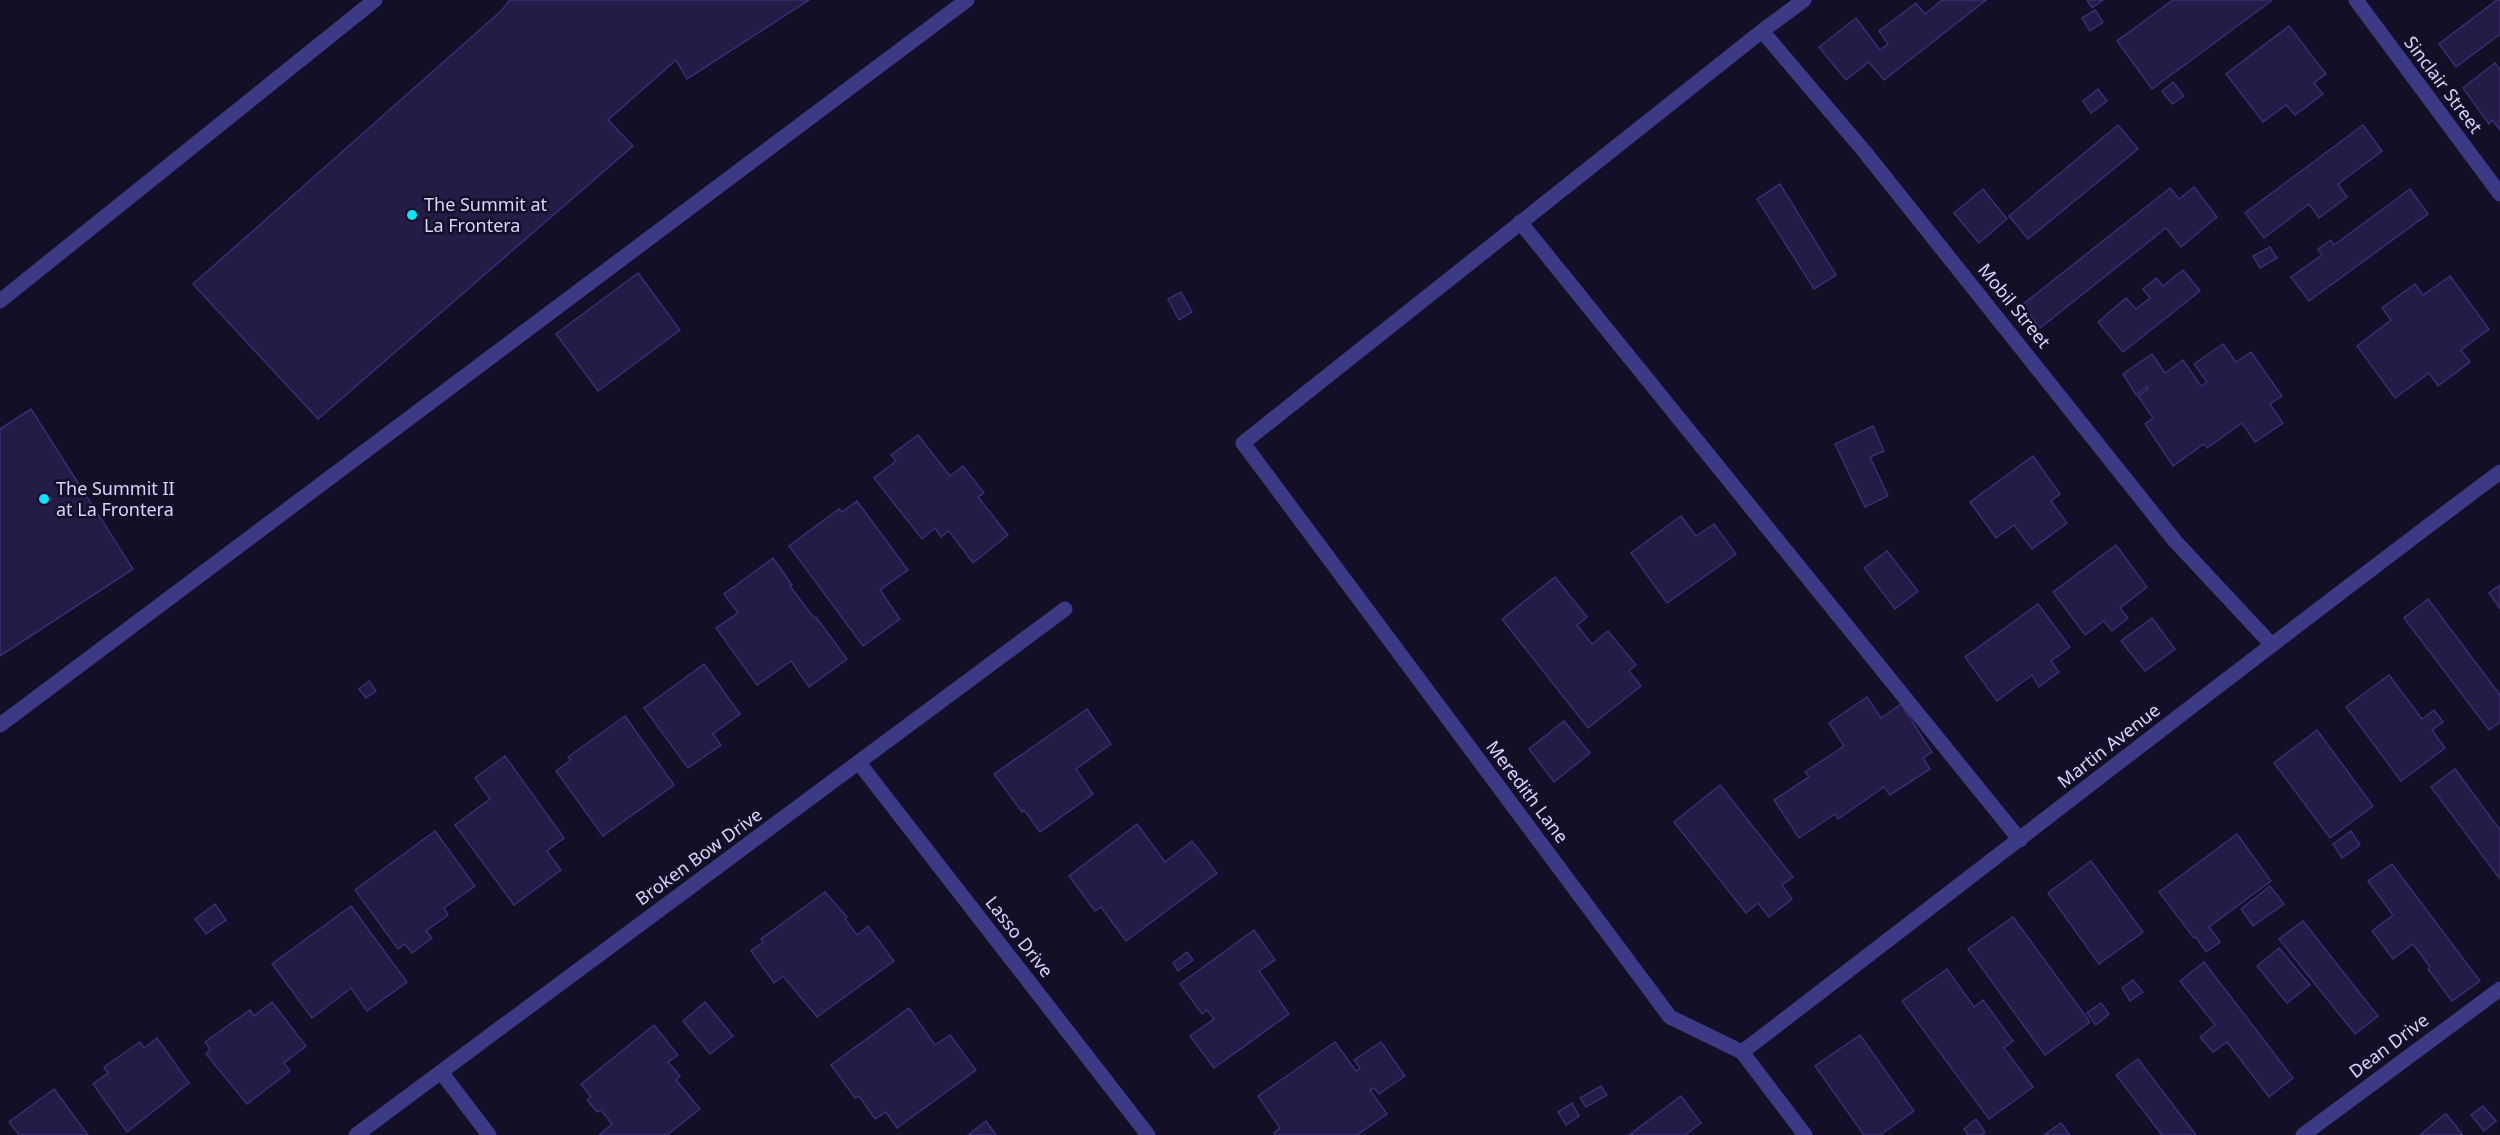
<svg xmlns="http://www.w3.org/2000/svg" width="2500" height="1135" viewBox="0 0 2500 1135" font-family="'Noto Sans',sans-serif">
  <rect width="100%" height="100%" fill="#130f26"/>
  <!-- building -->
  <g fill="#241b47" stroke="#3b2d73" stroke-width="1.5">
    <polygon points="510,0 809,0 687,79 676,60 608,120 633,146 318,419 193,284 501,11"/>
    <polygon points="1942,0 1986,0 1884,80 1869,62 1846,80 1819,47 1856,18 1880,50 1888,44 1879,31 1916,3 1925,14"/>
    <polygon points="2087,0 2103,0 2092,8"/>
    <polygon points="2173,0 2270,0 2271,1 2152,89 2117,41"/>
    <polygon points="2497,0 2500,0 2500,34 2456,67 2439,44"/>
    <polygon points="2095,10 2103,22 2090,31 2082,18"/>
    <polygon points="2289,26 2326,74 2314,83 2323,94 2295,115 2286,105 2263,122 2226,74"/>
    <polygon points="2495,63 2500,70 2500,130 2492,120 2489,124 2463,88"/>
    <polygon points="2173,82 2184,96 2172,104 2162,91"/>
    <polygon points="2098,89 2107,101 2091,113 2083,101"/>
    <polygon points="2118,125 2138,149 2028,239 2009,216"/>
    <polygon points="2363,125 2382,151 2338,184 2347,197 2319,218 2309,204 2264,238 2245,213"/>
    <polygon points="1780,184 1836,275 1814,289 1757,199"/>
    <polygon points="2194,187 2217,217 2181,247 2166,228 2040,328 2022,305 2170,188 2179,199"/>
    <polygon points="1983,189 2007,219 1979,243 1954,213"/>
    <polygon points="2410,189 2428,214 2309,301 2291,277 2322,255 2318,249 2331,240 2334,245"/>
    <polygon points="2270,247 2277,258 2260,268 2253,256"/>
    <polygon points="2183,270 2200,291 2123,352 2098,322 2126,298 2136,309 2150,298 2143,289 2156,278 2163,286"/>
    <polygon points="638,273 680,330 598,391 556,334"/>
    <polygon points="2450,276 2489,329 2461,350 2470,362 2438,386 2429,373 2395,398 2357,346 2391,320 2382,308 2415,284 2423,295"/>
    <polygon points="1181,292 1192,312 1179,320 1168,299"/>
    <polygon points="2223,344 2236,362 2251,352 2282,396 2270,404 2283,423 2255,442 2242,423 2207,448 2204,444 2173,466 2145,424 2153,418 2138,396 2148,389 2147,387 2136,395 2123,374 2152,354 2165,373 2183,360 2201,386 2207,382 2194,364"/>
    <polygon points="31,409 133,569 0,656 0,429"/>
    <polygon points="1873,426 1884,451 1870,457 1888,496 1865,507 1835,444"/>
    <polygon points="918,435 950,476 963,466 984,493 978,497 1008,535 973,563 949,531 941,537 935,528 922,539 874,478 896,461 891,455"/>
    <polygon points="2033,456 2060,494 2051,501 2067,523 2032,549 2014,525 1996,538 1970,502"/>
    <polygon points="857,501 908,570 880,590 900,619 863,646 789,546 839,509 842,512"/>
    <polygon points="1681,516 1696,536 1714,524 1736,554 1667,603 1631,553"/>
    <polygon points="2116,545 2147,587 2120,608 2128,618 2112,631 2104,621 2085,635 2053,592"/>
    <polygon points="1887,551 1918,591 1895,609 1864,568"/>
    <polygon points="773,558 792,585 790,586 814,618 816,617 847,659 809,687 791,661 757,685 716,628 738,613 724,594"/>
    <polygon points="1555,577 1587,617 1577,625 1592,644 1608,631 1636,665 1629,671 1641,686 1588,728 1502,619"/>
    <polygon points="2500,585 2500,609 2489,593"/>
    <polygon points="2428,599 2500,695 2500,722 2489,730 2404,618"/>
    <polygon points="2038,604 2070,647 2051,661 2059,672 2039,687 2032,675 1997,701 1965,657"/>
    <polygon points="2152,618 2175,649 2145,671 2121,641"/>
    <polygon points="704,664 740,714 713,734 721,745 688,768 644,708"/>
    <polygon points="2389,675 2422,719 2434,710 2443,722 2432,730 2445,748 2401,781 2346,707"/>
    <polygon points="369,681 376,691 366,698 359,689"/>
    <polygon points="1867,697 1881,718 1901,704 1932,752 1923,758 1930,769 1890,795 1884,787 1838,819 1835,814 1799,838 1774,800 1809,777 1805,772 1844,746 1829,723"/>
    <polygon points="1087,709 1111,744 1076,769 1093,794 1040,832 1024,810 1022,812 994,774"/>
    <polygon points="625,716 674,785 603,836 556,771 571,760 568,757"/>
    <polygon points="1564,721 1590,753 1554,782 1529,749"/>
    <polygon points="2317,730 2373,806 2330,838 2274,763"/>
    <polygon points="505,756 564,838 547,851 561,870 514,905 455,825 490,799 475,778"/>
    <polygon points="2455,769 2500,830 2500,879 2431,787"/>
    <polygon points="1720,785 1793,877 1782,885 1792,899 1769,917 1758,903 1746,913 1674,822"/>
    <polygon points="1137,824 1165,862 1192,841 1217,873 1126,941 1101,907 1095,911 1069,876"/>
    <polygon points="435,831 475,886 444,908 448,915 426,931 432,938 412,953 405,944 398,949 355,890"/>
    <polygon points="2351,831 2360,845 2342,858 2333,844"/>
    <polygon points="2237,834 2271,881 2209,927 2220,942 2206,952 2196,937 2194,938 2159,892"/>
    <polygon points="2091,861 2143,932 2099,964 2048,893"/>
    <polygon points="2392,864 2480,981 2452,1001 2428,969 2430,967 2413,944 2393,959 2372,931 2393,915 2368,881"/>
    <polygon points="2270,886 2284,904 2253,926 2241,909"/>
    <polygon points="825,892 847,917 845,919 857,935 868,926 894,961 817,1017 783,976 774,983 751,951 763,942 761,939"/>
    <polygon points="215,904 226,920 206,934 195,919"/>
    <polygon points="351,906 407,982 367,1011 351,988 312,1018 272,964"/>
    <polygon points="2013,917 2090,1022 2045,1055 1968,949"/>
    <polygon points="2303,921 2378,1016 2355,1034 2279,939"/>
    <polygon points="1254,930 1275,960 1259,971 1289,1014 1214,1068 1190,1036 1214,1019 1207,1010 1202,1014 1180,984"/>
    <polygon points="2279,948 2310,985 2287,1003 2257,966"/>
    <polygon points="1187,952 1193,960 1178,971 1173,963"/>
    <polygon points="2204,962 2293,1078 2269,1097 2227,1042 2213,1052 2200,1037 2215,1025 2180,981"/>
    <polygon points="1947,969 1974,1007 1983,1000 2013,1041 2004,1048 2033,1087 1989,1119 1902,1001"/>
    <polygon points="2133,980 2143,992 2130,1001 2122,988"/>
    <polygon points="272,1002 306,1046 284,1063 290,1071 247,1104 206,1054 210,1049 205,1042 250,1010 254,1016"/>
    <polygon points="705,1002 733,1036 710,1054 683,1021"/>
    <polygon points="2101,1003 2109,1014 2096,1025 2087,1013"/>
    <polygon points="909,1008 935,1045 950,1035 976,1070 897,1128 886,1112 875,1119 859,1096 855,1098 831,1065"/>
    <polygon points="654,1025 678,1055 668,1062 680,1076 676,1080 700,1109 667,1135 599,1135 612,1124 601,1110 597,1112 587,1100 591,1097 581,1084"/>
    <polygon points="1860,1035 1914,1111 1880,1135 1864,1135 1815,1066"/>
    <polygon points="157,1038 189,1083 127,1132 93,1084 108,1073 104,1067 140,1042 144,1048"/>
    <polygon points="1335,1042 1356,1071 1360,1068 1354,1060 1381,1042 1405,1076 1379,1094 1374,1088 1370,1090 1387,1114 1357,1135 1275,1135 1274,1133 1280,1128 1258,1096"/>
    <polygon points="2138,1059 2196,1135 2162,1135 2116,1075"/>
    <polygon points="1601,1086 1607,1095 1586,1107 1580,1098"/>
    <polygon points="54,1089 88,1135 19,1135 9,1122"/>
    <polygon points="1681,1096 1701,1123 1685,1135 1629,1135"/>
    <polygon points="1572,1103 1579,1116 1566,1125 1558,1112"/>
    <polygon points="2483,1106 2496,1121 2484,1131 2471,1115"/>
    <polygon points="2446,1114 2463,1135 2420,1135 2444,1115"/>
    <polygon points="1976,1119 1985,1132 1981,1135 1968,1135 1964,1129"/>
    <polygon points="986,1121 996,1135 968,1135"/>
    <polygon points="2061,1123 2070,1135 2044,1135"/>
  </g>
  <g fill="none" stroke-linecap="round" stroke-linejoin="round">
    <!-- lane -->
    <g stroke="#3d3a85" stroke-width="15">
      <polyline points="0,301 375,0"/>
      <polyline points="0,725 967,0"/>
    </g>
    <!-- street -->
    <g stroke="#3d3a85" stroke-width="15">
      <polyline points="1804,0 1762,31 1864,151 2175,541 2271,644"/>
      <polyline points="2356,0 2500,194"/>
      <polyline points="1762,31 1243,443 1670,1017 1742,1052 1805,1135"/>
      <polyline points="1520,222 2020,840"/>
      <polyline points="859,763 1148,1135"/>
      <path d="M1742 1052C1995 859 2245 663 2500 472"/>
      <polyline points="441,1072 489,1135"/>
      <polyline points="356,1135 1065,609"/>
      <polyline points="2303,1135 2500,989"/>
    </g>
  </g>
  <!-- markers -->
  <g fill="#00e5ff" stroke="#130f26" stroke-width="2">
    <circle cx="412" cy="215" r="6"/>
    <circle cx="44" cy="499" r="6"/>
  </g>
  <g text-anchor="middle" stroke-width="5" stroke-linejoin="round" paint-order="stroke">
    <!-- street labels -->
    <g font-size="18" fill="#d9d4ff" stroke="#130f26">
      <text transform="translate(2443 85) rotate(53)" y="6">Sinclair Street</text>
      <text transform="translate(2014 306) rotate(51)" y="6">Mobil Street</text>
      <text transform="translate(2109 746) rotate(-38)" y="6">Martin Avenue</text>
      <text transform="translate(1527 792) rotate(53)" y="6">Meredith Lane</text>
      <text transform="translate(699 857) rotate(-36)" y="6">Broken Bow Drive</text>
      <text transform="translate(1019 937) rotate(52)" y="6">Lasso Drive</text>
      <text transform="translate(2389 1046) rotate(-37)" y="6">Dean Drive</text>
    </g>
    <!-- poi labels -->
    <g font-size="18" fill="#d9d4ff" stroke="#130f26" text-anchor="start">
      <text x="424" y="211">The Summit at<tspan x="424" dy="21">La Frontera</tspan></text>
      <text x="56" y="495">The Summit II<tspan x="56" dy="21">at La Frontera</tspan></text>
    </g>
  </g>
</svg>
